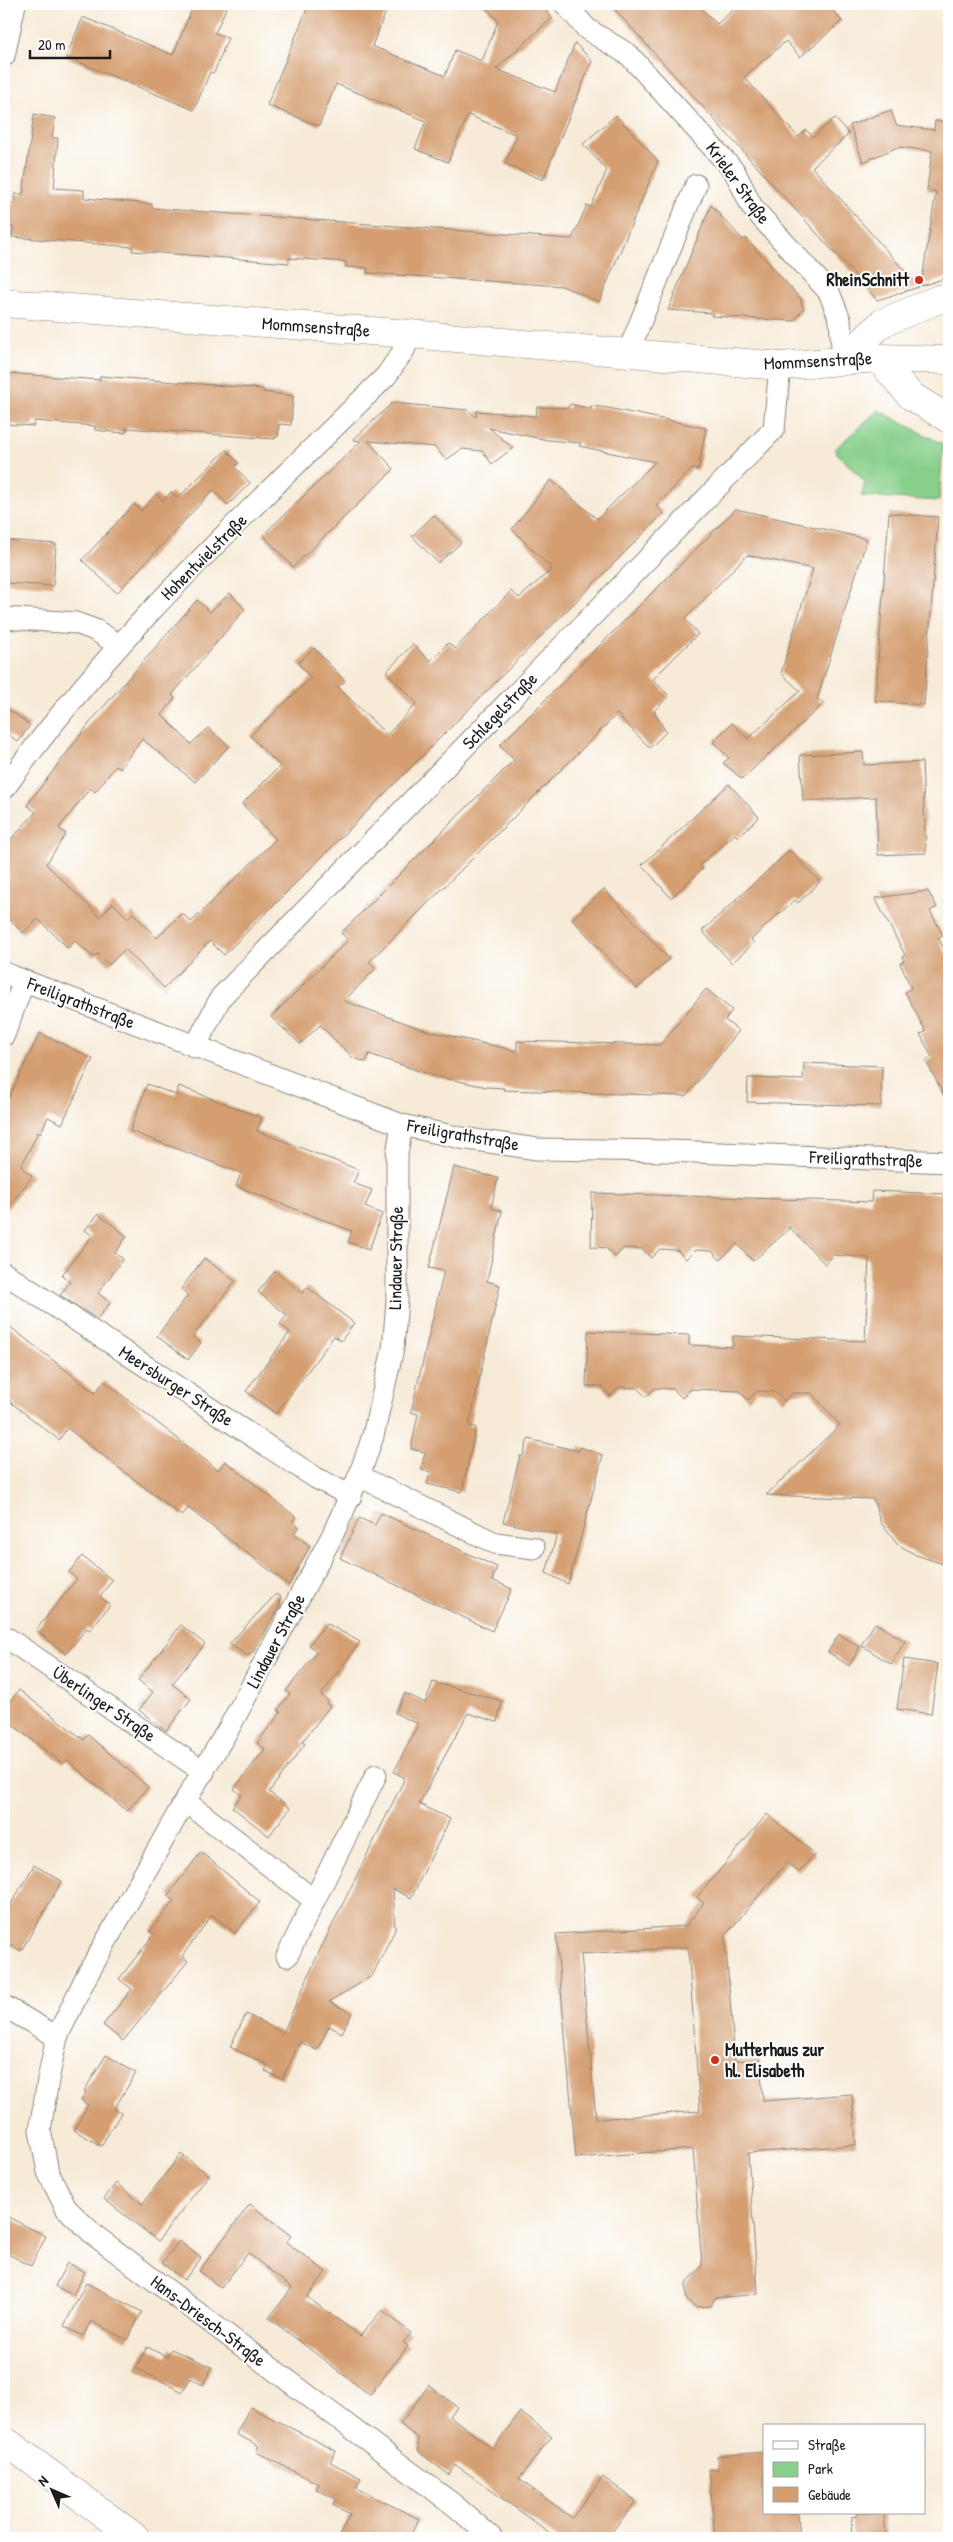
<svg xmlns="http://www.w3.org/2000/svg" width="953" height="2542" viewBox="0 0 953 2542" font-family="'Patrick Hand',sans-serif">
  <rect width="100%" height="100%" fill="#fff"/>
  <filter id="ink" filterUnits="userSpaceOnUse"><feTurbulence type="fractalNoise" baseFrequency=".02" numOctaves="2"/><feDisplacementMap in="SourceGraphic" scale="10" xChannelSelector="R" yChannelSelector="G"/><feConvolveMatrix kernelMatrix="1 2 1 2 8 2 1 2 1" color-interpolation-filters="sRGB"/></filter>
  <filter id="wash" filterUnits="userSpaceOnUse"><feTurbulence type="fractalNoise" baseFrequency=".0096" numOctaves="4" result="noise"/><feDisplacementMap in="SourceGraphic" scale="20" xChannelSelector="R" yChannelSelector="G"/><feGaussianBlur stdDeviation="1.12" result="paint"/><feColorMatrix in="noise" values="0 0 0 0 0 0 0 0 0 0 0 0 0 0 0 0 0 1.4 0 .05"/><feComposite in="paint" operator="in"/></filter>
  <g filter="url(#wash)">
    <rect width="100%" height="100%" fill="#f7ebd8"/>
    <!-- green -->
    <polygon fill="#87cf8a" stroke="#527653" points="878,410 943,444 939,501 861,496 865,482 834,450"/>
    <g id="blocks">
      <!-- building -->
      <g fill="#d49e71" fill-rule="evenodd">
        <polygon points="194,4 228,4 215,33 228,38 214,73 210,72 194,110 66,57 83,17 173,55"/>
        <polygon points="309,4 389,4 372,46 445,76 455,50 482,61 498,21 483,4 540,4 552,18 496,69 555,92 575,43 592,61 543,180 505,164 517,135 468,115 448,162 415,149 426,121 336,84 319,126 267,105"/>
        <polygon points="610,4 697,4 717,24 740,4 827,4 842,21 800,57 786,41 744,77 798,137 806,130 813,137 835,118 849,134 812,167 919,287 877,300"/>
        <polygon points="891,110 896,125 934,130 935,121 949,121 949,277 921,286 936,192 927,190 932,151 898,147 863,162 850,125"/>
        <polygon points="34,114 55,118 52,138 58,138 54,188 84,190 84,198 152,204 152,208 274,217 572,239 587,205 591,207 607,170 583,144 616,115 658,161 599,302 562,286 367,273 368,268 346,267 346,262 289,258 289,263 189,255 132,251 133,247 12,237 13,227 4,227 4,204 15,204 15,194 23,194"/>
        <polygon points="711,205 743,240 746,238 801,299 803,309 794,321 711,316 713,313 668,310"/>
        <polygon points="4,373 100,380 100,376 263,389 263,392 293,396 291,425 279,424 278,437 275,437 275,439 126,428 126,433 112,432 95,430 95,426 34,421 34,426 4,424"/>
        <polygon points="392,403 468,410 476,417 477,411 536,416 537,407 568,408 570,404 591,409 591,406 608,408 706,428 698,470 692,469 656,506 664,513 224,955 210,941 164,988 125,949 109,965 98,954 93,957 75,941 68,948 38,919 23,933 4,914 4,847 36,812 27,805 92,720 197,600 210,612 230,593 245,609 172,695 175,698 162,715 191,744 208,728 229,746 195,782 142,739 120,768 116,766 95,792 90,788 59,828 66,834 46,864 100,917 113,903 128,918 133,913 157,938 182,913 191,922 276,839 242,804 280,766 250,736 311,678 298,663 314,648 345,681 338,687 387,735 417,703 386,672 413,644 430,661 448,643 455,649 511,591 519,598 552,569 512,529 551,480 597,519 655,462 579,446 581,443 548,440 489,428 513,448 492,464 482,451 462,449 446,460 435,447 368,441 394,469 293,567 263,535 361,441 353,440"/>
        <polygon points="226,450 239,463 235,467 250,483 228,505 213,490 117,593 82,560 134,504 141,511 156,494 163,501 171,492 178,498"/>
        <polygon points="736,509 867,539 817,699 824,703 742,779 723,763 729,758 713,742 732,723 748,739 800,691 781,673 813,569 747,555 685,619 698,634 653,679 669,696 654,711 666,732 650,748 617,714 369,962 376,968 344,1001 428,1031 517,1051 517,1041 660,1045 706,989 732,1010 725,1020 739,1031 686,1096 503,1090 504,1088 487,1087 434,1076 369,1054 366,1062 353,1058 320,1025 300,1044 271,1017 348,940 341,933 514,760 500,745"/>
        <polygon points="889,513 938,517 924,705 875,701"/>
        <polygon points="434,515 461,543 438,563 412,536"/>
        <polygon points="4,540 56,544 53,586 4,583"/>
        <polygon points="4,706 30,725 18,742 4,731"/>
        <polygon points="863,752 864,765 922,762 926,853 878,855 876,797 803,801 800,755"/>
        <polygon points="729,784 759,817 738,837 735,834 700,865 703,868 671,898 642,865"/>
        <polygon points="790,850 820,882 798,903 795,900 773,919 751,940 754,943 732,963 702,931"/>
        <polygon points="604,889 669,959 637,989 572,919"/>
        <polygon points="928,891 937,907 930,911 943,935 938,937 949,959 949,1105 926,1061 932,1057 920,1034 926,1032 905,992 911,988 900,963 904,961 902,957 905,955 875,898"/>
        <polygon points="40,1033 93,1059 62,1124 48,1117 40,1134 38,1132 21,1167 32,1176 4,1213 4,1108"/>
        <polygon points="804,1063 882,1066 881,1106 747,1102 748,1078 803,1080"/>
        <polygon points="147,1084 176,1095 179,1086 262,1118 257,1131 359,1170 353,1183 372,1190 365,1207 382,1214 369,1250 348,1242 352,1231 236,1186 241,1173 130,1131"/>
        <polygon points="454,1167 498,1178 491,1208 502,1211 487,1281 500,1285 469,1426 476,1427 462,1492 427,1484 430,1472 421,1470 425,1452 411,1449 418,1414 411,1412 444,1271 429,1268"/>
        <polygon points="872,1191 949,1194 949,1566 916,1555 897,1544 881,1523 873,1499 766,1495 840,1425 811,1393 793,1393 784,1401 775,1392 757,1391 748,1400 740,1391 691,1389 682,1398 673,1389 655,1388 646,1397 637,1388 619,1387 610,1396 602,1386 586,1386 588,1331 689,1335 689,1345 733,1347 733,1336 865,1341 869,1258 834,1255 825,1264 788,1226 788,1230 753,1261 737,1244 720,1260 712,1251 695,1250 686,1259 677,1250 660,1249 651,1258 642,1249 624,1248 615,1257 606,1248 591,1247 592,1193 871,1202"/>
        <polygon points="98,1214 127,1236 115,1253 123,1259 98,1293 110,1303 97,1319 60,1295 70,1282 62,1275 92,1236 85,1230"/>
        <polygon points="204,1258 235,1281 193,1337 201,1343 188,1360 157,1336 188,1295 181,1289"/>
        <polygon points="275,1271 302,1293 307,1287 354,1323 341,1341 334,1336 276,1414 246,1391 290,1332 280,1324 287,1315 258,1292"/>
        <polygon points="4,1322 95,1393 104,1381 218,1470 225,1461 296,1517 292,1521 299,1527 294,1533 310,1546 289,1585 188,1508 182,1516 67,1428 59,1440 4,1397"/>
        <polygon points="528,1439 579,1451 580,1447 603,1455 568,1584 546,1573 557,1534 503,1522 520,1456 523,1456"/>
        <polygon points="381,1513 497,1567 492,1580 512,1589 492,1631 340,1558 359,1518 375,1525"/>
        <polygon points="82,1556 112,1580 100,1597 110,1605 90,1630 87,1628 66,1654 36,1630 77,1579 69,1572"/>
        <polygon points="276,1594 281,1597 279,1602 281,1604 252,1654 250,1653 248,1656 229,1644"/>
        <polygon points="326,1623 360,1642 321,1695 328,1701 326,1703 330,1706 302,1742 305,1744 269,1792 290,1808 269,1836 232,1807 242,1795 234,1789 265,1749 257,1743 281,1712 278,1710 290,1694 286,1691 317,1652 309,1645"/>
        <polygon points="875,1623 905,1641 891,1664 861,1645"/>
        <polygon points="181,1625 205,1644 172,1684 191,1699 166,1731 139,1710 153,1692 138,1680"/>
        <polygon points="839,1634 860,1647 849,1666 828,1652"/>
        <polygon points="904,1659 938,1664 931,1714 897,1709"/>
        <polygon points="433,1682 502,1701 497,1722 468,1713 419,1804 450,1819 411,1898 393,1889 395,1930 372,1976 329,2002 352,2013 342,2033 329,2026 317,2050 300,2042 282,2079 265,2071 268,2065 230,2047 246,2014 283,2033 320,1950 405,1778 394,1772 418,1724 395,1713 405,1693 425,1703"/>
        <polygon points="19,1690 84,1740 88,1735 148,1787 127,1811 67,1760 63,1764 4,1718 4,1709"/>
        <path d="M767 1814 815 1854 799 1872 787 1862 725 1936 735 2061 760 2059 763 2101 852 2094 856 2145 748 2153 758 2294 715 2298 711 2306 696 2307 686 2299V2284L702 2266 693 2149 576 2158 556 1934 686 1926 704 1903 697 1897ZM688 1947 700 2111 596 2119 581 1954Z"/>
        <polygon points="201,1852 260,1902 235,1933 212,1915 182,1956 188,1961 123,2041 103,2025 132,1989 119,1979 154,1934 150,1931 174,1901 168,1895"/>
        <polygon points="34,1865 62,1881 21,1951 4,1941 4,1916"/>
        <polygon points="106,2055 136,2073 114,2109 121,2113 101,2146 74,2130 88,2105 81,2100 86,2092 84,2091"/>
        <polygon points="181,2154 209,2175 158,2241 104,2199 116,2183 142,2204"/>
        <polygon points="250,2204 291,2236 286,2242 326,2272 307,2297 360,2336 382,2310 411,2333 403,2342 408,2346 370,2395 269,2318 292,2288 248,2253 221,2288 199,2271"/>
        <polygon points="4,2215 46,2236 31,2266 4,2252"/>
        <polygon points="179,2241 201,2258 184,2280 162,2263"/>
        <polygon points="67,2263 85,2272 73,2295 55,2286"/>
        <polygon points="86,2283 142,2312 127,2340 91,2321 83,2336 64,2326"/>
        <polygon points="147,2347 167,2357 171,2349 212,2367 203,2385 190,2378 183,2392 136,2368"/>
        <polygon points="429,2385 457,2407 450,2416 493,2449 520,2412 552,2436 519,2479 572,2518 603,2477 636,2501 607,2538 557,2538 456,2465 449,2475 419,2452 418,2438 400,2424"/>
        <polygon points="250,2407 336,2451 330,2462 361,2478 356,2488 419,2519 409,2538 338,2538 350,2514 332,2505 336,2499 316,2489 319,2484 256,2452 259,2446 236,2434"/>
        <polygon points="764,2452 764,2513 798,2513 800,2538 715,2538 709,2469 718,2469 717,2456"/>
        <polygon points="857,2513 884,2513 886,2538 853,2538 852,2517 857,2516"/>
      </g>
    </g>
  </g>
  <g filter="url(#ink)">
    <use href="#blocks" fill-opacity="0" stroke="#8a847a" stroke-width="1"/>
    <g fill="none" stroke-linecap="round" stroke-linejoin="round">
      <defs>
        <g id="street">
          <polyline points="565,4 587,29 629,55 697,130 735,172 752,207 829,292 840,320 843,361"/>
          <polyline points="4,56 15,4"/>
          <polyline points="627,355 696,185"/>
          <polyline points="4,618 76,623 95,630 119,645"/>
          <path d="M4 789C113 635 253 508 386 376L404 350 410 334"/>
          <polyline points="4,973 402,1125 461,1138 537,1149 669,1151 949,1162"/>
          <polyline points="4,1035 24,981"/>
          <polyline points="195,1047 221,997 774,429 780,366"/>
          <polyline points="402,1125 397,1154 397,1301 393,1349 373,1436 359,1476 332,1536 229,1728 185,1801 86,1977 57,2037 48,2080 40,2130 48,2172 66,2208 94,2235 454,2505 492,2538"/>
          <polyline points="4,1273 316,1478 351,1496"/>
          <polyline points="359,1476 495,1543 534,1548"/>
          <polyline points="4,1636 204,1772"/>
          <polyline points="185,1801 314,1900"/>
          <polyline points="287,1956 376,1775"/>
          <polyline points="4,2006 57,2037"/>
        </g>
        <g id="secondary">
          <polyline points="4,303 410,334 780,366 878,358 949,360"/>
          <polyline points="878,358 911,396 949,419"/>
          <polyline points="843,361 882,323 939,299 949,297"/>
          <polyline points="4,2440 136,2538"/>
        </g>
      </defs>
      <!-- street casing -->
      <use href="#street" stroke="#8a847a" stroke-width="23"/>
      <!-- secondary casing -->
      <use href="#secondary" stroke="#8a847a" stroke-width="29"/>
      <!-- street -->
      <use href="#street" stroke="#fff" stroke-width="21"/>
      <!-- secondary -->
      <use href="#secondary" stroke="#fff" stroke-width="28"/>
    </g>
  </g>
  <!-- markers -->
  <g fill="#c8321e" stroke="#fff" stroke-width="2">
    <circle cx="919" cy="280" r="5"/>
    <circle cx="715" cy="2060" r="5"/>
  </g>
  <g text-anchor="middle" stroke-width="4" stroke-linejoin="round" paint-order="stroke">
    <!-- street labels -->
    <g font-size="18" fill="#1c1c1c" stroke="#fff">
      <text transform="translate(738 183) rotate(54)" y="6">Krieler Straße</text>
      <text transform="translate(316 327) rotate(4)" y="6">Mommsenstraße</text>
      <text transform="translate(818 361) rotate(-3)" y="6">Mommsenstraße</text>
      <text transform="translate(204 557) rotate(-45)" y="6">Hohentwielstraße</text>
      <text transform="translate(500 711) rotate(-46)" y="6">Schlegelstraße</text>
      <text transform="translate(81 1003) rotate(21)" y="6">Freiligrathstraße</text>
      <text transform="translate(463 1135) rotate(10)" y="6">Freiligrathstraße</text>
      <text transform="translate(866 1159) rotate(2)" y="6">Freiligrathstraße</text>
      <text transform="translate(396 1258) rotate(-89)" y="6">Lindauer Straße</text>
      <text transform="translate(176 1386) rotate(33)" y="6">Meersburger Straße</text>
      <text transform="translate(276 1641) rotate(-62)" y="6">Lindauer Straße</text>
      <text transform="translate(104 1704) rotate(34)" y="6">Überlinger Straße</text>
      <text transform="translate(208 2321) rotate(37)" y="6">Hans-Driesch-Straße</text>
    </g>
    <!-- poi labels -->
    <g font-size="18" font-weight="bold" fill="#1c1c1c" stroke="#fff" text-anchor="end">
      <text x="909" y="286">RheinSchnitt</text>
      <text x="725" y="2056" text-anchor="start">Mutterhaus zur<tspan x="725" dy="21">hl. Elisabeth</tspan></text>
    </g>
  </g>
  <!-- margin -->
  <rect width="953" height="2542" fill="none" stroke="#fff" stroke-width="20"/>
  <!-- legend -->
  <rect x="763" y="2424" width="162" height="90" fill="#ffffff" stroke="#a4a4a4"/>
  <rect x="773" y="2441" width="25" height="8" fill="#ffffff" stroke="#a4a4a4"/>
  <text x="808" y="2450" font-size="15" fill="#1c1c1c">Straße</text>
  <rect x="773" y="2462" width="25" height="15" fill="#87cf8a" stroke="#a4a4a4"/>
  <text x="808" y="2474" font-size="15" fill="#1c1c1c">Park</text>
  <rect x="773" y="2487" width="25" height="15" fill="#d49e71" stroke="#a4a4a4"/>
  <text x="808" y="2500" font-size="15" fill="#1c1c1c">Gebäude</text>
  <!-- north arrow -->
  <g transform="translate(52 2490) rotate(315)" stroke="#ffffff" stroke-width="4" paint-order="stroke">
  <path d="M0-4L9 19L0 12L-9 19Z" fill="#1c1c1c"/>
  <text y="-8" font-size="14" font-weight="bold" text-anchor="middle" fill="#1c1c1c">N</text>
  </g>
  <!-- scale -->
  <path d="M30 50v8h80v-8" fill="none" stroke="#1c1c1c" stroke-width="2.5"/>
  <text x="38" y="50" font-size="15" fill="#1c1c1c" stroke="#ffffff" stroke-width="4" paint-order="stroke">20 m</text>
</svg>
